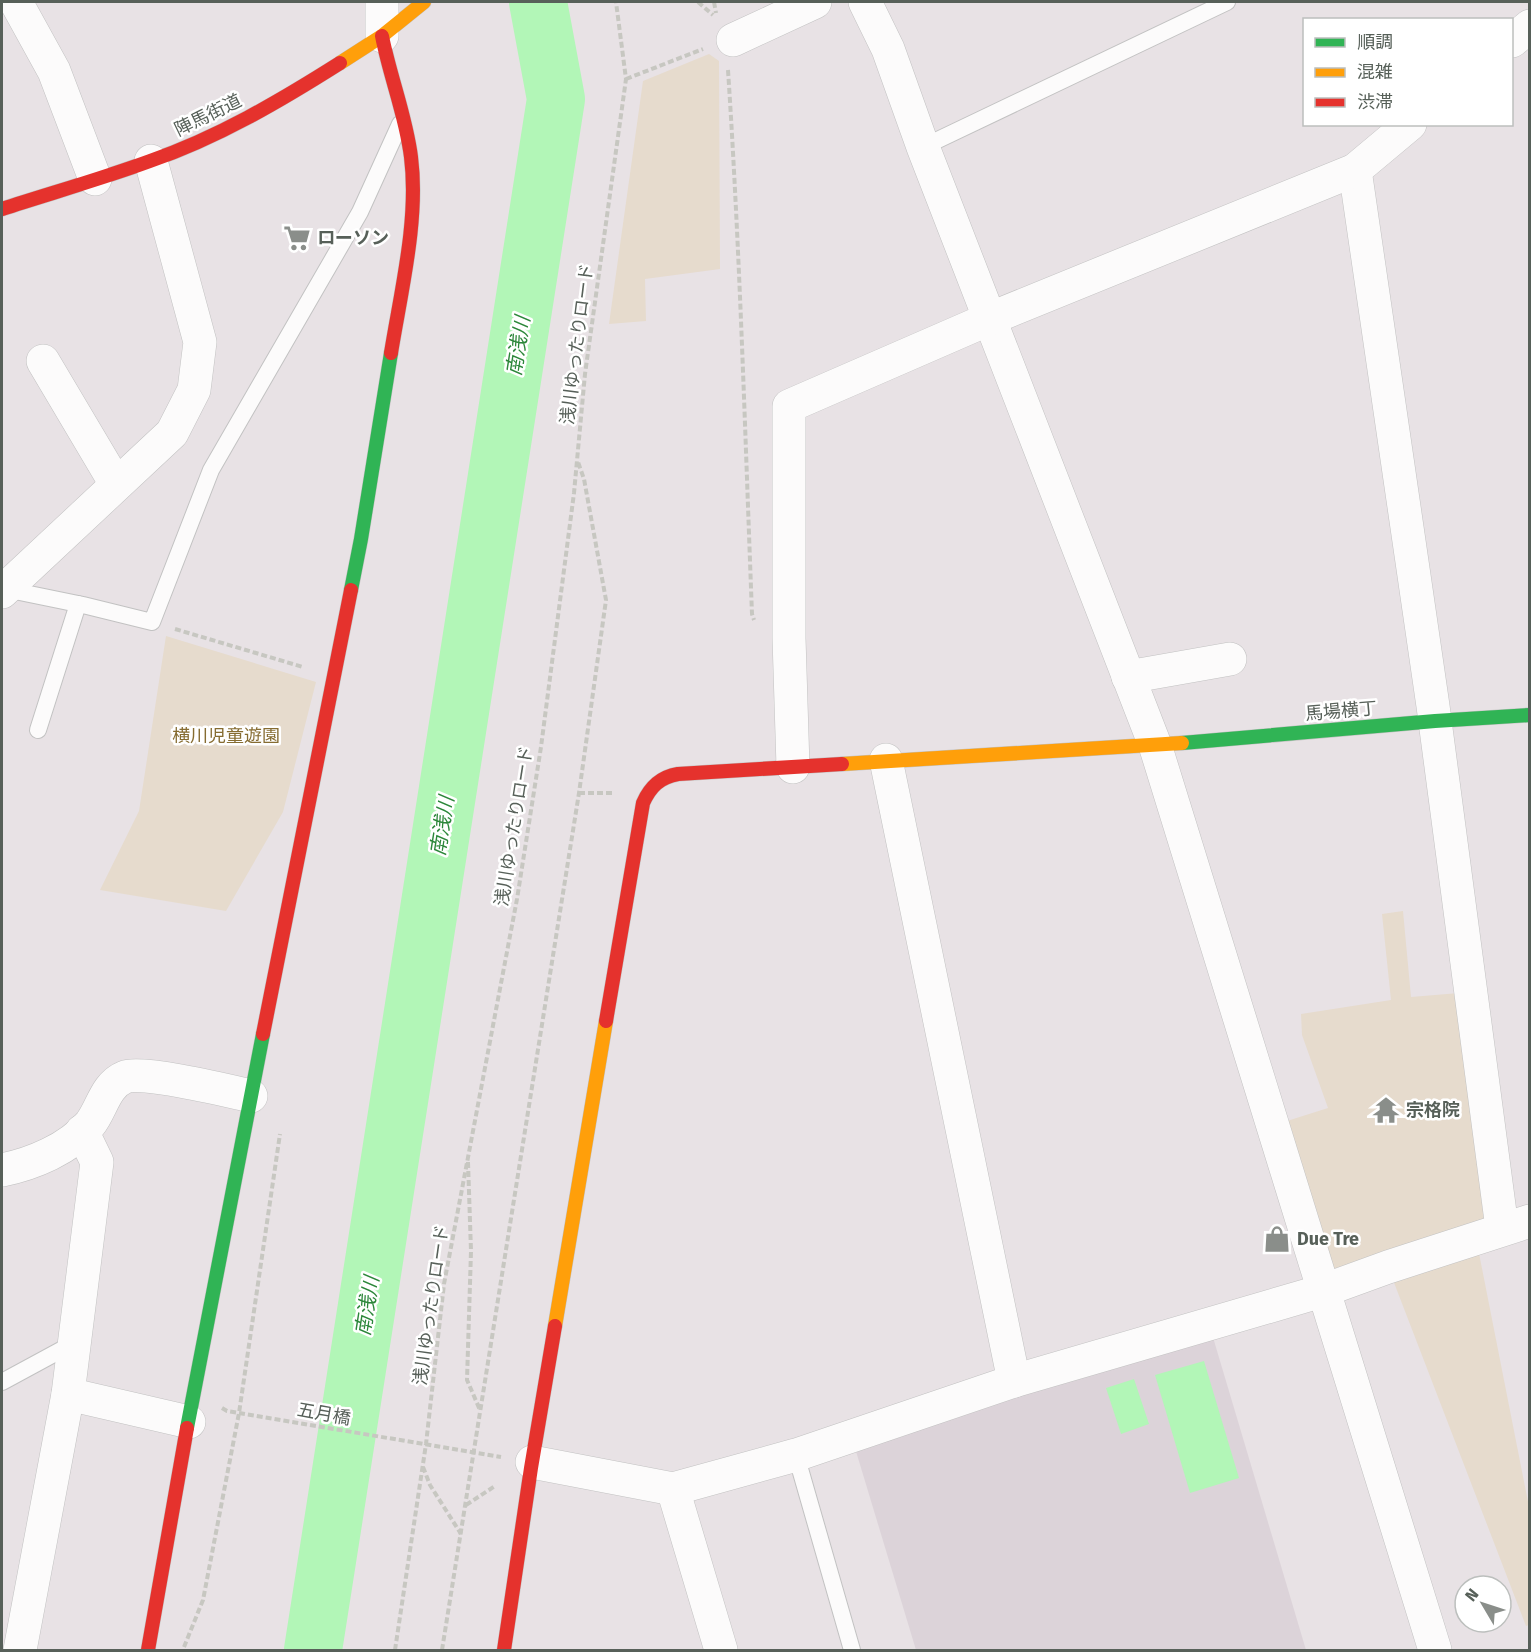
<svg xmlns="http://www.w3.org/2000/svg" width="1531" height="1652" viewBox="0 0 1531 1652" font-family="'Fira Sans','Noto Sans JP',sans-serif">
  <rect width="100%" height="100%" fill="#e8e2e5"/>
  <!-- education -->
  <polygon fill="#dcd3d9" points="1212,1334 1306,1650 916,1650 855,1448"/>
  <!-- green -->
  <g fill="#e6dbcd">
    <polygon points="709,54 719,61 720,269 645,279 646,321 609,324 643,81"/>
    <polygon points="166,636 316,682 283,812 226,911 100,890 139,811"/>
    <polygon points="1403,911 1411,997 1471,992 1502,1228 1476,1238 1529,1507 1529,1625 1526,1626 1388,1267 1338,1286 1287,1121 1328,1108 1302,1035 1301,1014 1391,1000 1382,914"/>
  </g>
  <!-- water -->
  <g fill="#b2f6b7">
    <polygon points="1204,1361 1239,1478 1190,1493 1155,1375"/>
    <polygon points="1134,1379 1149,1424 1121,1434 1106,1388"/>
  </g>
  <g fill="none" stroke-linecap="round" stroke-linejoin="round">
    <!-- river -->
    <polyline stroke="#b2f6b7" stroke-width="58" points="313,1650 556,99 538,2"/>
    <defs>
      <g id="lane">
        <polyline points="923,147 1227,2"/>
        <polyline points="5,589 83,605 152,622 211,470 360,212 400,124"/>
        <polyline points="38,730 78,604"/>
        <polyline points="2,1382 74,1343"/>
        <polyline points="796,1455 852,1650"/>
      </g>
      <g id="street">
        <polyline points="16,2 54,71 95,179"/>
        <polyline points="382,2 382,36"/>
        <polyline points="865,2 888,49 923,147 1155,745 1435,1650"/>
        <polyline points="733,40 815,2"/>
        <polyline points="1512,41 1530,26"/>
        <polyline points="1355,170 1433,706 1502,1228"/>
        <polyline points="43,361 116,484"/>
        <polyline points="2,592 172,433 194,390 200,342 151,161"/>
        <polyline points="1128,677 1230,659"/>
        <polyline points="886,760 1014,1381"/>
        <polyline points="793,767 789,638 789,406 989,319 1355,170 1410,124"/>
        <path d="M2 1170C32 1164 69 1149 90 1124 102 1109 105 1085 125 1077 141 1070 229 1091 251 1096"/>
        <polyline points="68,1394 189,1422"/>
        <polyline points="532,1462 673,1489 796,1455 1014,1381 1322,1291 1388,1267 1530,1221"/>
        <polyline points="673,1489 721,1650"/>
        <polyline points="20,1650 68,1394 97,1162 82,1131"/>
      </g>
      <g id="fast">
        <polyline points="351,590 361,539 391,353"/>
        <polyline points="1182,743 1435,721 1530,715"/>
        <polyline points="187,1428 263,1034"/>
      </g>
      <g id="slow">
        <polyline points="340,63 382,36 424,2"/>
        <polyline points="842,764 1182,743"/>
        <polyline points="555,1326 606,1021"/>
      </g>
      <g id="jam">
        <path d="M382 36C390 77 406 116 411 157 419 219 401 291 391 353"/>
        <path d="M2 209C51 193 101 179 150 161 217 138 280 101 340 63"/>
        <path d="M606 1021 643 803C650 787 660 777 678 774L842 764"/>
        <polyline points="263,1034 351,590"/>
        <polyline points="148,1650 187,1428"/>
        <polyline points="504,1650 531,1468 555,1326"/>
      </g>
    </defs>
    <!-- lane casing -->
    <use href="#lane" stroke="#c2c2c2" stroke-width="18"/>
    <!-- street casing -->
    <use href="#street" stroke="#c2c2c2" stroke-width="34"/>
    <!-- fast casing -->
    <use href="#fast" stroke="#c2c2c1" stroke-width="15"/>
    <!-- slow casing -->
    <use href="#slow" stroke="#c2c2c1" stroke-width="15"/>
    <!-- jam casing -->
    <use href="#jam" stroke="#c2c2c1" stroke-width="15"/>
    <!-- path -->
    <g stroke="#c7c7c1" stroke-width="4" stroke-dasharray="6 3" stroke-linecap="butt">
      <polyline points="698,2 713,15"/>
      <polyline points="714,2 716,13"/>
      <path d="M728 70C740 252 745 433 752 614L754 620"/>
      <polyline points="626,79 703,49"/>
      <polyline points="175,629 303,667"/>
      <polyline points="579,793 612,793"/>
      <polyline points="468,1162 471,1251 467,1380 480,1410"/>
      <polyline points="222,1408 227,1411 501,1457"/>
      <polyline points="423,1467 430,1485 461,1534"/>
      <polyline points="466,1505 495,1486"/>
      <polyline points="184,1647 203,1600 239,1413 280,1134"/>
      <polyline points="395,1650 426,1444 444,1284 517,899 541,747 574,493 585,374 626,79 616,2"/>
      <polyline points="442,1650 579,793 606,600 584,479 578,462"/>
    </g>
    <!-- lane -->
    <use href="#lane" stroke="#fcfbfb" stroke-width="16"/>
    <!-- street -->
    <use href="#street" stroke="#fcfbfb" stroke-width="33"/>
    <!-- fast -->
    <use href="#fast" stroke="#30b455" stroke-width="14"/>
    <!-- slow -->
    <use href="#slow" stroke="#ff9f0a" stroke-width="14"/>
    <!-- jam -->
    <use href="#jam" stroke="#e5322d" stroke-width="14"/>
  </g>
  <!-- icons -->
  <defs>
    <symbol id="supermarket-bare" viewBox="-9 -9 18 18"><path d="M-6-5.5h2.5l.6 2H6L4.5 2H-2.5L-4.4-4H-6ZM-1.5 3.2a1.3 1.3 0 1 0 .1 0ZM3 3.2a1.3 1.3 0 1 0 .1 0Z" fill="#8a8e8a" stroke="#fff" stroke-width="2.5" paint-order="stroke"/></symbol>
    <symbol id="temple-bare" viewBox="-9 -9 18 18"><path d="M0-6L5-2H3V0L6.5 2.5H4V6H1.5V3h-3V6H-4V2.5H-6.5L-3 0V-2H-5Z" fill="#8a8e8a" stroke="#fff" stroke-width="2.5" paint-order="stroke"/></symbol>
    <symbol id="shop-bare" viewBox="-9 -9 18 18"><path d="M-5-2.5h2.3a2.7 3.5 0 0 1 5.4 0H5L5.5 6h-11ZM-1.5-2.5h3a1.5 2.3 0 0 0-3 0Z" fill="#8a8e8a" stroke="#fff" stroke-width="2.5" paint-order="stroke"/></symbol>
  </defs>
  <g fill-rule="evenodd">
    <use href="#supermarket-bare" x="278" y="219" width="38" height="38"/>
    <use href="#temple-bare" x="1367" y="1091" width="38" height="38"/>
    <use href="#shop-bare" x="1258" y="1220" width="38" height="38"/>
  </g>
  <g text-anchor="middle" stroke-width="5" stroke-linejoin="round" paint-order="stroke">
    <!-- street labels -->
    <g font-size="18" fill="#576059" stroke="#fff">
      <text transform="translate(208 115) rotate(-26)" y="6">陣馬街道</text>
      <text transform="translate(577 344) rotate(-83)" y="6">浅川ゆったりロード</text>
      <text transform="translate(1341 711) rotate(-5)" y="6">馬場横丁</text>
      <text transform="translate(514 826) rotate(-81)" y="6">浅川ゆったりロード</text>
      <text transform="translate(431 1305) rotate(-82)" y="6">浅川ゆったりロード</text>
      <text transform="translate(324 1414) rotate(10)" y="6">五月橋</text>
    </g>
    <!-- poi labels -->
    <g font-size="18" font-weight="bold" fill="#576059" stroke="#fff" text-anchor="start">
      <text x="317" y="244">ローソン</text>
      <text x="1406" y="1116">宗格院</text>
      <text x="1297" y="1245">Due Tre</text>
    </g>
    <!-- park labels -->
    <g font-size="18" fill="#866c31" stroke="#fff">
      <text x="226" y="742">横川児童遊園</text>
    </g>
    <!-- water labels -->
    <g font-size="20" font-style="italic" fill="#2c873a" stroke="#fff">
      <text transform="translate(518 346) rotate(-81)" y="7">南浅川</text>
      <text transform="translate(442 826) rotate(-81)" y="7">南浅川</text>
      <text transform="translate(367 1306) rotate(-81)" y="7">南浅川</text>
    </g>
  </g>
  <!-- border -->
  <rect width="1531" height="1652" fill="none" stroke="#576059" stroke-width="6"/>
  <!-- legend -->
  <rect x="1303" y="18" width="210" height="108" fill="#ffffff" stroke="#bcbfbd" stroke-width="1.5"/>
  <rect x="1315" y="38" width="30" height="9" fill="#30b455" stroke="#bcbfbd" stroke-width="1.5"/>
  <text x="1357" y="48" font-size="18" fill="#576059">順調</text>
  <rect x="1315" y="68" width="30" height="9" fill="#ff9f0a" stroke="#bcbfbd" stroke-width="1.5"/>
  <text x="1357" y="78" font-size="18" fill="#576059">混雑</text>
  <rect x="1315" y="98" width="30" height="9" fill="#e5322d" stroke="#bcbfbd" stroke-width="1.5"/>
  <text x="1357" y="108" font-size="18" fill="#576059">渋滞</text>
  <!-- north arrow -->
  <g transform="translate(1483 1604) rotate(309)"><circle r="28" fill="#ffffff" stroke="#bcbfbd" stroke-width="1.5"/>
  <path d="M0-4.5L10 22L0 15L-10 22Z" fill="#8a8e8a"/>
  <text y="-9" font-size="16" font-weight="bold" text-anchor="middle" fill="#576059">N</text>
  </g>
</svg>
